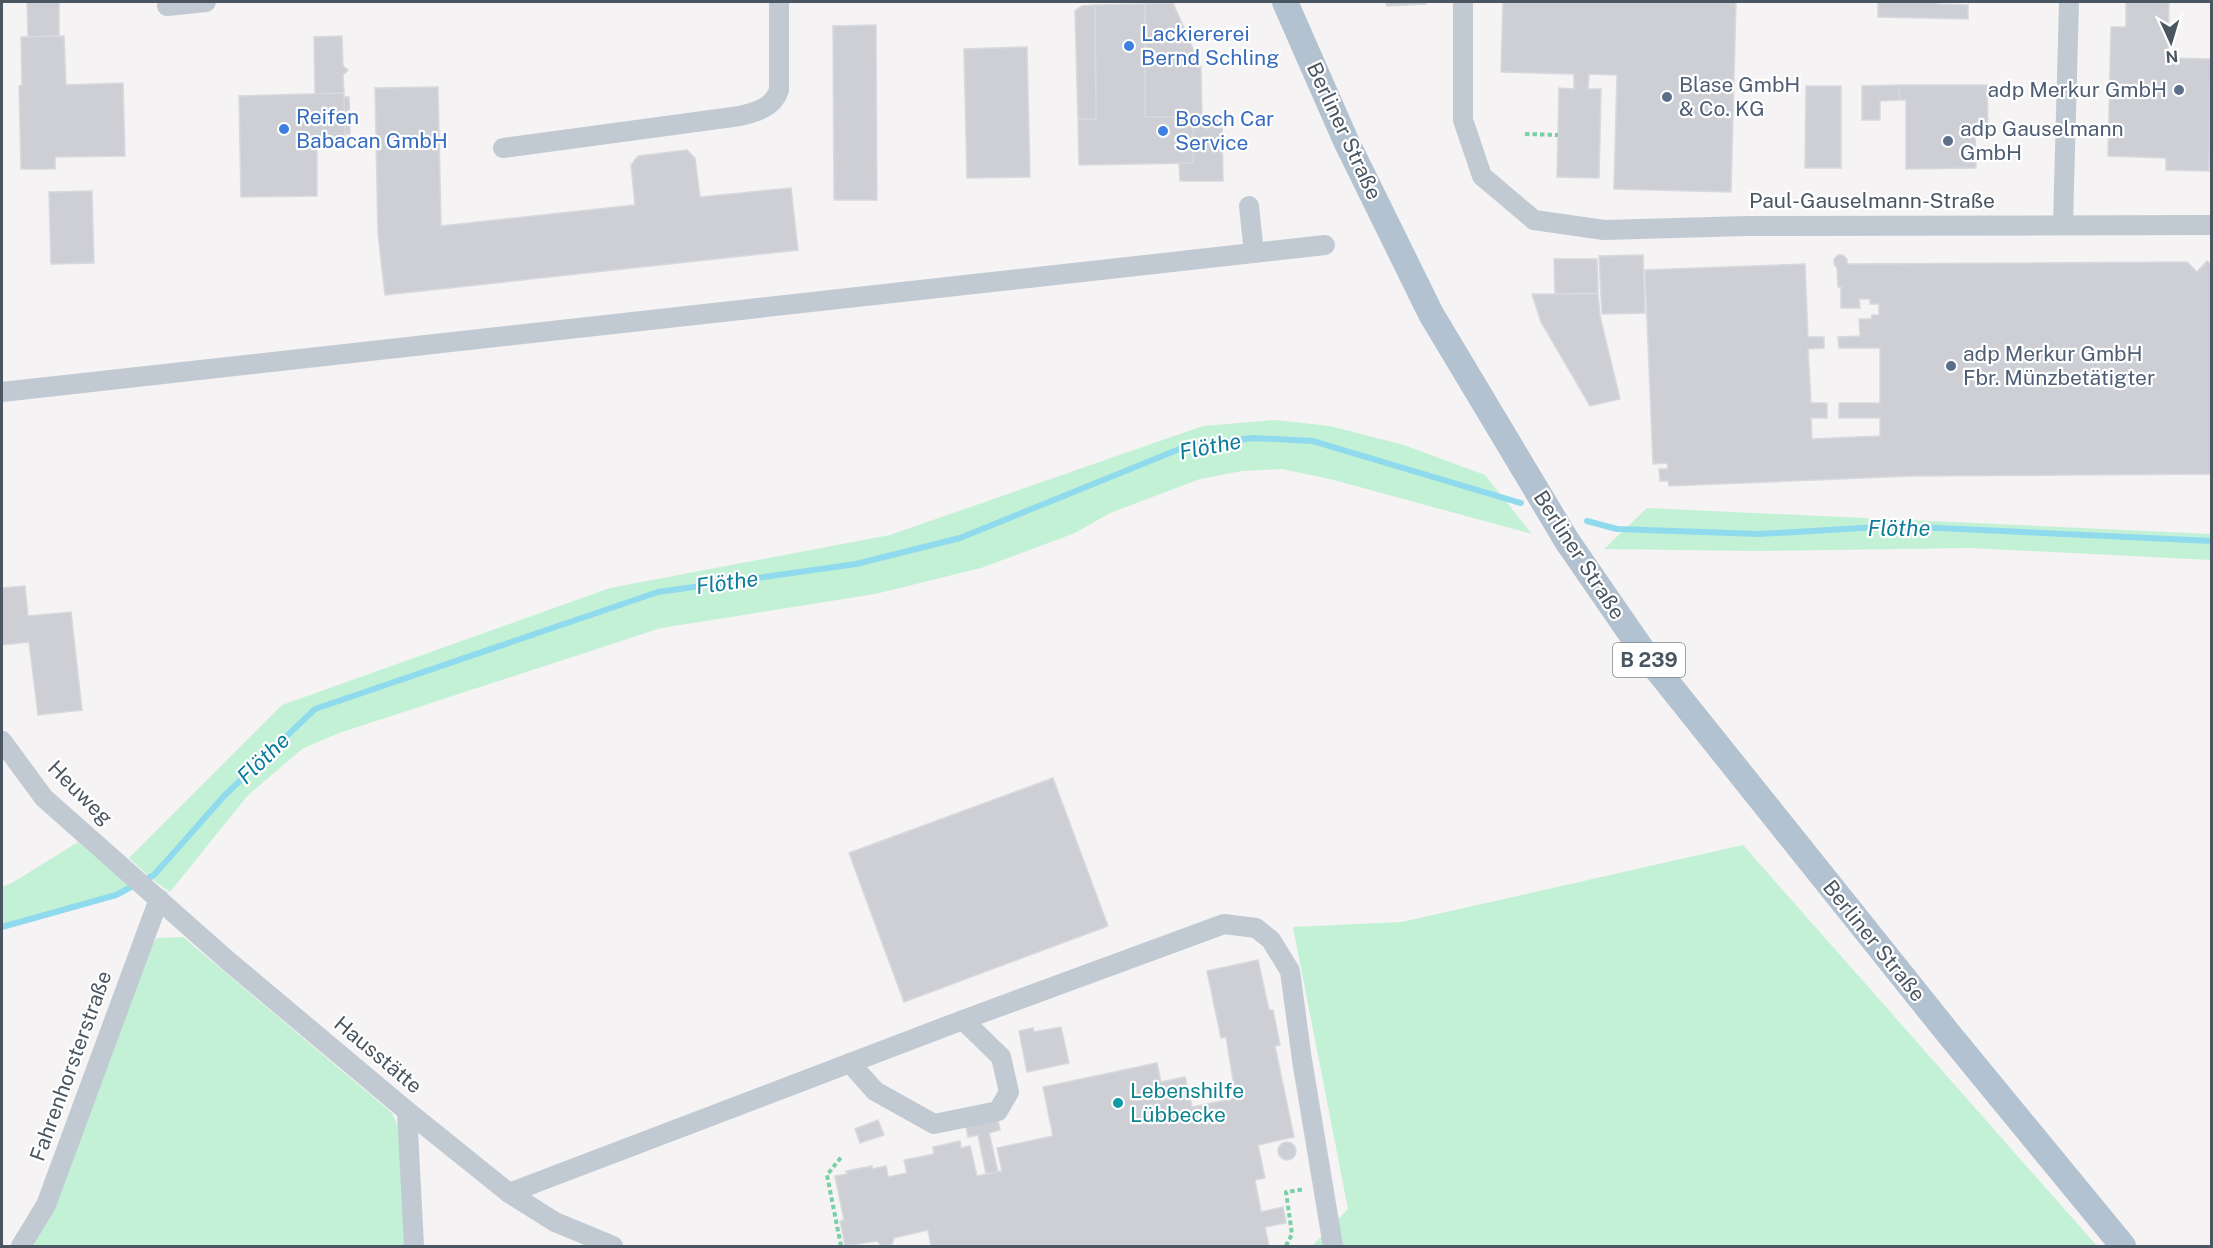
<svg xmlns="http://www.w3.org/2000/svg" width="2213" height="1248" viewBox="0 0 2213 1248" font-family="'Public Sans',sans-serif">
  <rect width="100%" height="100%" fill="#f5f3f3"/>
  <!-- green -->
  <g fill="#c3f1d5">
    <polygon points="1274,420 1330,426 1404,445 1485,475 1532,534 1330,479 1282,469 1242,471 1200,479 1110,513 1075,533 981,568 875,594 661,628 339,733 302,749 248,795 170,892 153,880 129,858 282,705 610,588 890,535 1203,426"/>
    <polygon points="1647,508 2211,534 2211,560 1969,548 1754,551 1604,549"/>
    <polygon points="78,842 129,885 116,893 2,924 2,887 12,883"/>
    <polygon points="1743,845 2097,1246 1312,1246 1348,1209 1293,927 1402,922"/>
    <polygon points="183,937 392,1113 403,1137 408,1246 30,1246 145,955 157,938"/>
  </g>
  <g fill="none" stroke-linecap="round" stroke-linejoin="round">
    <!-- stream -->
    <g stroke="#90daee" stroke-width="6">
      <polyline points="1587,521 1617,529 1759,534 1896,526 2212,541"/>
      <polyline points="2,927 116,895 154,875 224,796 315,709 658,592 856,564 960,538 1187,446 1253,438 1313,441 1521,503"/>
    </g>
  </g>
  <!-- building -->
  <g fill="#cdcfd5" stroke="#d7d9de" stroke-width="1.5">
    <polygon points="27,2 59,2 59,36 28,37"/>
    <polygon points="1385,2 1426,2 1426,4 1387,6"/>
    <polygon points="1503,2 1736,2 1731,192 1614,189 1617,75 1589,74 1588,89 1601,89 1599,178 1557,177 1559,88 1574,89 1574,74 1501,72"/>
    <polygon points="1878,2 1937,2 1937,4 1968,5 1968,19 1878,17"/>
    <polygon points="2126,2 2169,2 2168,58 2211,59 2209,171 2166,170 2166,158 2108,156 2111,27 2126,27"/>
    <polygon points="1173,3 1201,67 1202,119 1222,119 1223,181 1180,181 1179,163 1193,163 1193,117 1145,117 1145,4"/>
    <polygon points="1145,4 1145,117 1193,117 1193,163 1079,165 1078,119 1096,119 1095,5"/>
    <polygon points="1095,5 1096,119 1078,119 1075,11 1082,6"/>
    <polygon points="876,25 877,200 834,200 833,26"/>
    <polygon points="64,36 66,85 123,83 125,156 55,157 55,169 21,169 19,86 22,85 21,37"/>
    <polygon points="342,36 343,66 348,70 343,75 344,93 315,95 314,37"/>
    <polygon points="1027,47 1030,177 967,178 964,49"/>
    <polygon points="1899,85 1987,85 1988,128 1975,128 1976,168 1906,169 1906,100 1899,100"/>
    <polygon points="1899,85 1899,100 1880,101 1880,120 1862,120 1862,86"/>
    <polygon points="1806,86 1841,86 1841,168 1805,168"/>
    <polygon points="438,87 441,226 635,205 631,165 638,156 687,150 695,158 700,197 791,188 798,250 385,295 378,234 375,88"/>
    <polygon points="344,93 345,137 317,138 317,196 241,197 239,96"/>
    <polygon points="344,97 349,97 350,134 345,134"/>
    <polygon points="92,191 94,263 51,264 49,192"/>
    <polygon points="1643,255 1645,313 1602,314 1599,256"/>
    <polygon points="1838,255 1843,255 1847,259 1847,264 2187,262 2197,272 2207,261 2212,265 2212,474 1912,476 1669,486 1668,481 1660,481 1659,469 1668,469 1667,463 1653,464 1645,270 1805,264 1808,337 1824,337 1824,348 1808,349 1811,403 1827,403 1827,418 1811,418 1812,439 1880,436 1880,418 1839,418 1839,403 1880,403 1880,348 1839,348 1838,337 1860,336 1859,319 1871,319 1872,315 1879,315 1879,304 1870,304 1870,299 1859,299 1860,308 1841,308 1841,287 1838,287 1837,268 1834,264 1834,259"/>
    <polygon points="1554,259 1597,259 1598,293 1555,294"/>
    <polygon points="1532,294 1598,294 1600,316 1620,399 1590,406 1541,322"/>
    <polygon points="25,586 28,616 71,612 82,710 38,715 29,642 2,645 2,588"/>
    <polygon points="1053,778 1108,926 904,1002 849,853"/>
    <polygon points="1258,960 1269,1010 1273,1010 1280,1045 1275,1046 1294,1137 1258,1145 1265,1178 1255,1180 1261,1212 1283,1207 1286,1223 1265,1227 1269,1246 931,1246 928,1230 894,1238 892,1244 882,1246 877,1241 845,1246 840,1221 844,1220 835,1176 847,1174 846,1171 872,1166 872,1169 886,1166 888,1177 907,1173 904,1160 934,1154 933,1147 960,1141 961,1148 970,1146 977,1176 1002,1171 997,1148 1053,1136 1043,1087 1157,1063 1161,1082 1185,1077 1192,1107 1236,1098 1226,1037 1221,1038 1207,971"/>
    <polygon points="1061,1027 1069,1063 1027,1072 1019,1031 1033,1028 1034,1032"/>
    <polygon points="878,1120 884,1135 860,1143 855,1129"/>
    <polygon points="998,1120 1000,1130 989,1133 998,1172 986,1174 978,1135 968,1137 966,1127"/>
    <circle cx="1287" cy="1151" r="9"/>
  </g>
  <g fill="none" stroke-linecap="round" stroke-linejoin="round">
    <!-- path -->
    <g stroke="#7ad0a6" stroke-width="4" stroke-dasharray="4.5 3" stroke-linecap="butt">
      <polyline points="1525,134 1558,135"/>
      <polyline points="841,1246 827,1175 842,1156"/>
      <polyline points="1286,1246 1292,1234 1286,1192 1305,1189"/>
    </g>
    <!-- minor -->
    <g stroke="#c1cad2" stroke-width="20">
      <polyline points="1463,2 1463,120 1482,176 1534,220 1604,230 1747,226 2212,225"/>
      <polyline points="167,6 206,2"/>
      <path d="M503 148 740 116C756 112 773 108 779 90V2"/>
      <polyline points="1249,206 1254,253"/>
      <polyline points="2063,224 2069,2"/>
      <polyline points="2,392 1325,245"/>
      <polyline points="2,741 44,798 227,960 407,1111 509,1193 555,1222 613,1246"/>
      <polyline points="850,1063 875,1091 934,1124 998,1111 1009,1092 1001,1057 963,1020"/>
      <polyline points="407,1111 414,1246"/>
      <polyline points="509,1193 963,1020 1224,924 1256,928 1271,940 1290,971 1302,1060 1333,1246"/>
      <polyline points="21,1246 46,1205 159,899"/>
    </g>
    <!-- major -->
    <polyline stroke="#b3c2d1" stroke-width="26" points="1285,2 1346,141 1431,314 1567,541 1647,657 1948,1033 2123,1246"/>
  </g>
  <!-- markers -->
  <g fill="#3f7fe0" stroke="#fff" stroke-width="2">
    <circle cx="1129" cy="46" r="6"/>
    <circle cx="284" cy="129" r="6"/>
    <circle cx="1163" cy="131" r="6"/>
  </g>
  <g fill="#5c6f8a" stroke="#fff" stroke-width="2">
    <circle cx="2179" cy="90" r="6"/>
    <circle cx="1667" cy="97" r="6"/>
    <circle cx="1948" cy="141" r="6"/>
    <circle cx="1951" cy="366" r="6"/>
  </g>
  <circle fill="#0f9aa8" stroke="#fff" stroke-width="2" cx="1118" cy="1103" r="6"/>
  <g text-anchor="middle" stroke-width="4.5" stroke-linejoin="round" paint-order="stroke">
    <!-- shield labels -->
    <rect fill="#fff" stroke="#808990" stroke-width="1.5" x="1613" y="643" width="72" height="34" rx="4.5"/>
    <g font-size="20" font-weight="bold" fill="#4a5661">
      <text x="1649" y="667">B 239</text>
    </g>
    <!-- shop labels -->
    <g font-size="21" fill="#366cbe" stroke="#fff" text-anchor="start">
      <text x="1141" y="41">Lackiererei<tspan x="1141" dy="24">Bernd Schling</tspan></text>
      <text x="296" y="124">Reifen<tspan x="296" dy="24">Babacan GmbH</tspan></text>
      <text x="1175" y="126">Bosch Car<tspan x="1175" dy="24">Service</tspan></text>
    </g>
    <!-- service labels -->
    <g font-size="21" fill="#4e5e75" stroke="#fff" text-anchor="start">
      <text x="1679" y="92">Blase GmbH<tspan x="1679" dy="24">&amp; Co. KG</tspan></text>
      <text x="2167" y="97" text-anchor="end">adp Merkur GmbH</text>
      <text x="1960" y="136">adp Gauselmann<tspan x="1960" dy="24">GmbH</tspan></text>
      <text x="1963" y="361">adp Merkur GmbH<tspan x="1963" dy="24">Fbr. Münzbetätigter</tspan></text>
    </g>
    <!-- street labels -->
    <g font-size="21" fill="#4a5661" stroke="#fff">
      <text transform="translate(1344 131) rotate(65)" y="7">Berliner Straße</text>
      <text x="1872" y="208">Paul-Gauselmann-Straße</text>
      <text transform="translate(1579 555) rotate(57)" y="7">Berliner Straße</text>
      <text transform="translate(80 793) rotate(45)" y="7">Heuweg</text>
      <text transform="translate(1874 941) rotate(51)" y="7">Berliner Straße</text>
      <text transform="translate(378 1055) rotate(40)" y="7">Hausstätte</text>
      <text transform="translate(71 1066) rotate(-70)" y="7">Fahrenhorsterstraße</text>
    </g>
    <!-- culture labels -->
    <g font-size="21" fill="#0d838f" stroke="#fff" text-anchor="start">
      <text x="1130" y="1098">Lebenshilfe<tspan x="1130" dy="24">Lübbecke</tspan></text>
    </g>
    <!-- water labels -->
    <g font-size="22" font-style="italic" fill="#0c7c9b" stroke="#fff">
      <text transform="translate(1210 446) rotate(-11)" y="8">Flöthe</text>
      <text x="1899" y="536">Flöthe</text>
      <text transform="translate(727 582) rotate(-8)" y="8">Flöthe</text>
      <text transform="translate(263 758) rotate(-44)" y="8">Flöthe</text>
    </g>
  </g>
  <!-- border -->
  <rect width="2213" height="1248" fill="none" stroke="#4a5661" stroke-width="6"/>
  <!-- north arrow -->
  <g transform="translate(2171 42) rotate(176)" stroke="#ffffff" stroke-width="4.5" paint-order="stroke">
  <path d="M0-4.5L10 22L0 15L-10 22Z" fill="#4a5661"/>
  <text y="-9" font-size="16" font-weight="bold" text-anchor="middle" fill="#4a5661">N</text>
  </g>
</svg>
